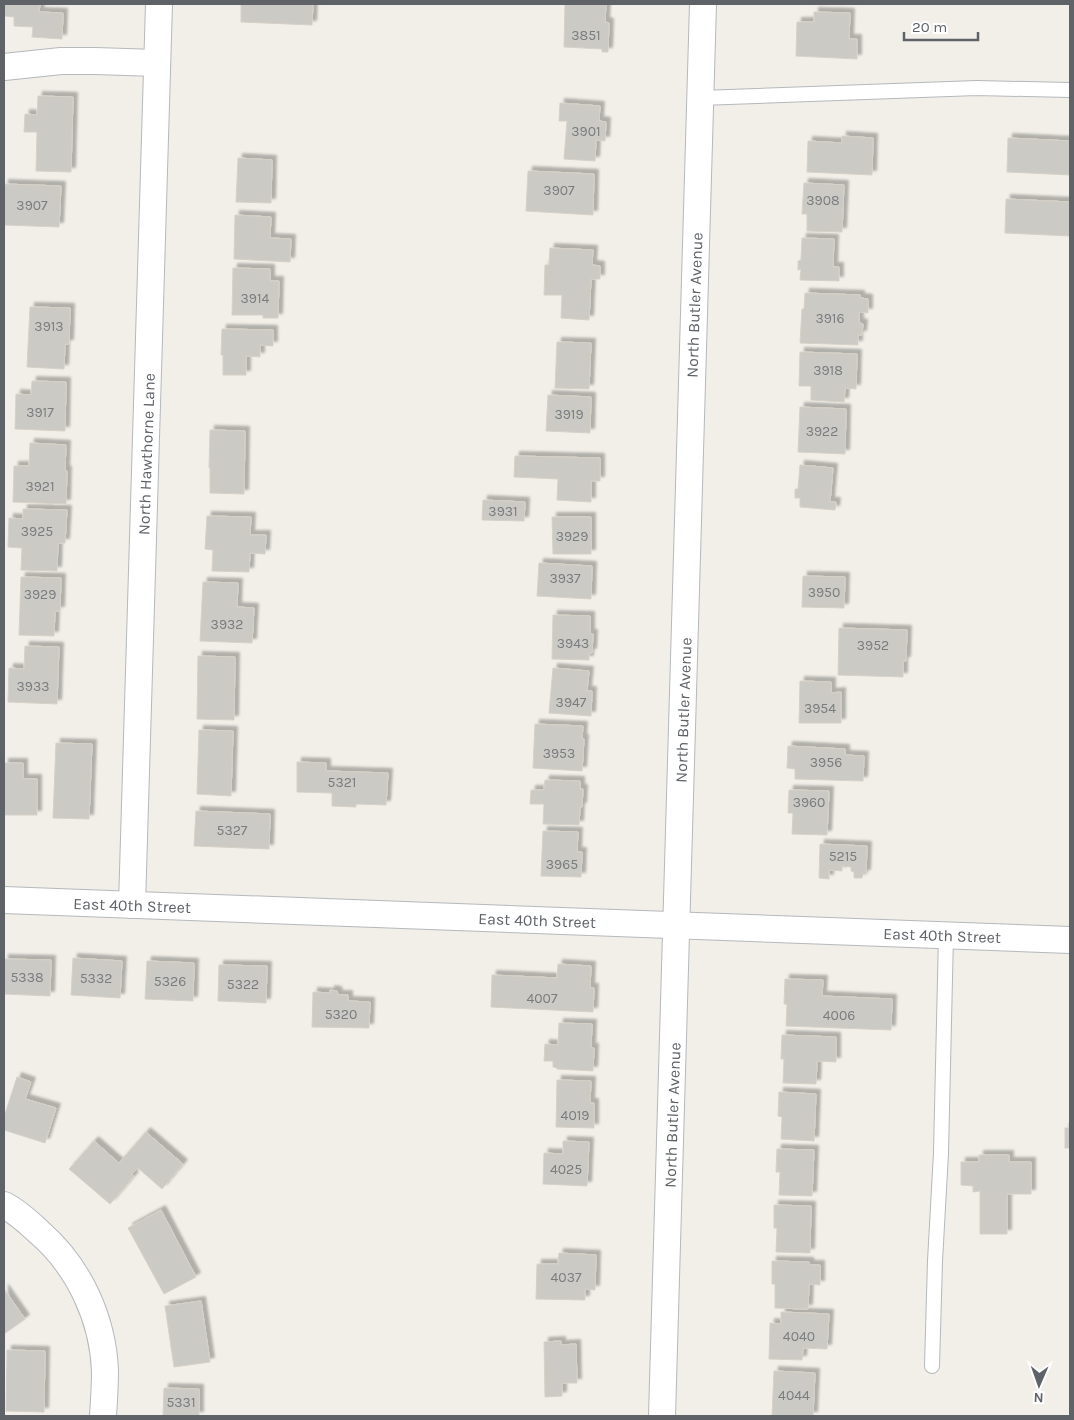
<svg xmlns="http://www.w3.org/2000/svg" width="1074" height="1420" viewBox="0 0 1074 1420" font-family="Karla,sans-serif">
  <defs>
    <filter id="shadow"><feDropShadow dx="4.5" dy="-4.5" stdDeviation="1" flood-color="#0004"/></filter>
  </defs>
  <rect width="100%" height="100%" fill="#f1efe8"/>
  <!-- building -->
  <g fill="#cccac5" stroke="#d6d1c6" filter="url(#shadow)">
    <polygon points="4,4 40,4 39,12 63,13 62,39 32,37 33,27 14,26 14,17 5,16"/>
    <polygon points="241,4 313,4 312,25 241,22"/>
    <polygon points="565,4 606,4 605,22 609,23 608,52 602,52 602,49 564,47"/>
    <polygon points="814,12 850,13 849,39 857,39 857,59 796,56 797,22 814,22"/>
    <polygon points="38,96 73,97 71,172 36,171 37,132 24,132 25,114 37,115"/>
    <polygon points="560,103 600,106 599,121 606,122 605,141 596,140 595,161 564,159 567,121 559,121"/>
    <polygon points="842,136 873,138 872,175 807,172 808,141 842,143"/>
    <polygon points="1008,138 1070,141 1070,175 1007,172"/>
    <polygon points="238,158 272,160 271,203 236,202"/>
    <polygon points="528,171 594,174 593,215 526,211"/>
    <polygon points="804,183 844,185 842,232 807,231 807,214 802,214"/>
    <polygon points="4,184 61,186 59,227 4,225"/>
    <polygon points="1006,199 1070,202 1070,236 1005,233"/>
    <polygon points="235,215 271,217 270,238 291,239 290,262 234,259"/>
    <polygon points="802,238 834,239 833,267 839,267 839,281 800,280 801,269 798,270 798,261 801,260"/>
    <polygon points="550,248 593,250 592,265 600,266 600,279 591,279 589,320 561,318 562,295 544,295 545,265 549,265"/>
    <polygon points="233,268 270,269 270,281 279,281 278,318 263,318 263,315 232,315"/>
    <polygon points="805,293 860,295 860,298 868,299 868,313 859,312 859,323 863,324 862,335 858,335 858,345 800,343 802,309 804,309"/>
    <polygon points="30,307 70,308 69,344 65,344 64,369 27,367"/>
    <polygon points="222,329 273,330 273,346 260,345 260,357 246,356 246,375 223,375 223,355 221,355"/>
    <polygon points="557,342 591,343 589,389 555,388"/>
    <polygon points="800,352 857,354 856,389 845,388 844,402 811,400 811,386 799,386"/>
    <polygon points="32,381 66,382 65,431 15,429 16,394 31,395"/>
    <polygon points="548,395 591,397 590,433 546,431"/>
    <polygon points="800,407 846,409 845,454 798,452"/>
    <polygon points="210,430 245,431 244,494 210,493 210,468 209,468"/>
    <polygon points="30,443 66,445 65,470 67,471 66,504 13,502 14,466 29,466"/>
    <polygon points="515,456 600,458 600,481 591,481 591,502 557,500 558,479 514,477"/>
    <polygon points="800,465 833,468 830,502 836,502 835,510 800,507 800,498 795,498 795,489 798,489"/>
    <polygon points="483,500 525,502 524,521 482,520"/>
    <polygon points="23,509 67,510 65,543 58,543 57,571 21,570 22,548 8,547 9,518 23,519"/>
    <polygon points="207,516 251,517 250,535 266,535 265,554 250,553 249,572 212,571 213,550 205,549"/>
    <polygon points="552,517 591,517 591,554 553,554"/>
    <polygon points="539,563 592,566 591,599 537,596"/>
    <polygon points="803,576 845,577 844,608 802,607"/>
    <polygon points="21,577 61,578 60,611 55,611 54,636 19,635"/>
    <polygon points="203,582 238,583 237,607 254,608 252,643 200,641"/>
    <polygon points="553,615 590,616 590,634 593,634 592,653 589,653 589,660 552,659"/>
    <polygon points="839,628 907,630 906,661 903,661 903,677 838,675"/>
    <polygon points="25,646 59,647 57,704 8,702 9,668 24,669"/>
    <polygon points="198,656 235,657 234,720 197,719"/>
    <polygon points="553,668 589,671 587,691 592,691 591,716 549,713"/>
    <polygon points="800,681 831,682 831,693 841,692 841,723 799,723"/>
    <polygon points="535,724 583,726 582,739 584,739 582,771 533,768"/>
    <polygon points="199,730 233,731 231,796 197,794"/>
    <polygon points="56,743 92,744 89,819 53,818"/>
    <polygon points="788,746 845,749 845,755 864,756 863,781 795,779 795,769 787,768"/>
    <polygon points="297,762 326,763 326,771 388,773 386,805 356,804 356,807 332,806 332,793 297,792"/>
    <polygon points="4,763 23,763 23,779 37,779 37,815 4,815"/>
    <polygon points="545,780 580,781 580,789 583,789 582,807 580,807 579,825 543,824 544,804 530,804 531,790 544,790"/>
    <polygon points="789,790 829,791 827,835 792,834 793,813 788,813"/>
    <polygon points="196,811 270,814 269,849 194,846"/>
    <polygon points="543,831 578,832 577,852 582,852 581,877 541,876"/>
    <polygon points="820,844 867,846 866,874 863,874 862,878 854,878 854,872 851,871 851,867 842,866 842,871 829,870 829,879 819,878"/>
    <polygon points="73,958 122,961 120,998 71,995"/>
    <polygon points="4,959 51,960 50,996 4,994"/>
    <polygon points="147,961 194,963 193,1001 145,999"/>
    <polygon points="558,964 591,966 590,988 594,988 593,1012 491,1007 492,975 557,978"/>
    <polygon points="219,965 267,966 266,1003 218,1001"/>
    <polygon points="785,979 823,980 822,996 892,999 891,1030 786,1026 787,1004 784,1004"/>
    <polygon points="330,990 337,991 338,995 348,995 348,1001 370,1002 369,1028 312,1027 313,992 330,993"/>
    <polygon points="559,1023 592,1024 591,1048 594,1048 593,1071 557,1069 557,1068 553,1067 553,1061 544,1061 545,1044 558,1045"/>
    <polygon points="782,1035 836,1037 836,1062 817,1061 816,1084 783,1083 784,1059 781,1059"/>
    <polygon points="17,1077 31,1082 25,1099 56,1108 45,1143 4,1130 4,1117"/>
    <polygon points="557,1080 591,1081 590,1103 594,1103 594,1128 556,1127"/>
    <polygon points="779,1092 816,1094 814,1141 781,1139 782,1117 778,1116"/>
    <rect x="1065" y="1128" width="5" height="20"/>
    <polygon points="146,1132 183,1164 162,1189 138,1168 132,1174 134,1176 110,1204 69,1169 94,1141 119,1163"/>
    <polygon points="563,1141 589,1142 587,1186 543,1184 544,1153 563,1154"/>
    <polygon points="777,1149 814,1150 812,1196 779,1195 780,1172 776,1172"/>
    <polygon points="979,1155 1009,1155 1009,1162 1031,1162 1031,1194 1007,1194 1007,1234 980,1234 980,1191 973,1192 973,1186 961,1185 961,1162 979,1162"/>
    <polygon points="774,1205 811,1206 810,1253 776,1252 777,1228 774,1228"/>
    <polygon points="161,1210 196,1277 164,1294 128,1228"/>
    <polygon points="559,1253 596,1255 595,1290 585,1289 585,1300 536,1299 537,1264 558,1264"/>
    <polygon points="772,1261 809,1262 810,1265 820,1265 820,1285 809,1284 808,1309 775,1308 775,1284 772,1284"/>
    <polygon points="4,1289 25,1319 4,1334"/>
    <polygon points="201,1301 210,1362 174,1367 165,1306"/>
    <polygon points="781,1312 829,1314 827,1349 803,1348 802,1360 769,1359 770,1323 781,1324"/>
    <polygon points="561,1341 561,1345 576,1344 577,1383 562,1383 562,1396 545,1397 544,1342"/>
    <polygon points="7,1350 45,1351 44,1412 6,1411"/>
    <polygon points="774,1371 815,1373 813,1416 772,1416"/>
    <polygon points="164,1388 199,1389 199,1416 163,1416"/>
  </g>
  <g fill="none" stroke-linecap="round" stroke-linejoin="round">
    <defs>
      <g id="lane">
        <polyline points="700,98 977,88 1070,90"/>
        <polyline points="932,1366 935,1261 941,1153 946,935"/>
      </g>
      <g id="street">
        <polyline points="4,67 61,61 95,61 157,63"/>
        <polyline points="4,900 1070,940"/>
        <polyline points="132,905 159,4"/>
        <path d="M4 1205C18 1212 29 1223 40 1233 79 1267 103 1319 105 1371 105 1386 104 1401 103 1416"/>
        <polyline points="662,1416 703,4"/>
      </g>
    </defs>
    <!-- lane casing -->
    <use href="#lane" stroke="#b5b8bc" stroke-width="16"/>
    <!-- street casing -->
    <use href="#street" stroke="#b5b8bc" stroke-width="28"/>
    <!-- lane -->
    <use href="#lane" stroke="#fff" stroke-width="14"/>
    <!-- street -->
    <use href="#street" stroke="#fff" stroke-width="26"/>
  </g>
  <g text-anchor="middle" stroke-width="4" stroke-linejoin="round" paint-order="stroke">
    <!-- number labels -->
    <g font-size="14" fill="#7a7d7f">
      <text x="586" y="40">3851</text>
      <text x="586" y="136">3901</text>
      <text x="559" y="195">3907</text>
      <text x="823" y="205">3908</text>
      <text x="32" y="210">3907</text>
      <text x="255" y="303">3914</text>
      <text x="830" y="323">3916</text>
      <text x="49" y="331">3913</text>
      <text x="828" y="375">3918</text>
      <text x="40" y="417">3917</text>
      <text x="569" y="419">3919</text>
      <text x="822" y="436">3922</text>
      <text x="40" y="491">3921</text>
      <text x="503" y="516">3931</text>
      <text x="37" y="536">3925</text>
      <text x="572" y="541">3929</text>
      <text x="565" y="583">3937</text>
      <text x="824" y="597">3950</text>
      <text x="40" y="599">3929</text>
      <text x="227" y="629">3932</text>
      <text x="573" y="648">3943</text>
      <text x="873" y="650">3952</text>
      <text x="33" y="691">3933</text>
      <text x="571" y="707">3947</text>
      <text x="820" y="713">3954</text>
      <text x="559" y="758">3953</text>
      <text x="826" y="767">3956</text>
      <text x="342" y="787">5321</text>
      <text x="809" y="807">3960</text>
      <text x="232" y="835">5327</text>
      <text x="843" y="861">5215</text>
      <text x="562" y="869">3965</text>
      <text x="27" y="982">5338</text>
      <text x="96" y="983">5332</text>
      <text x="170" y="986">5326</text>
      <text x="243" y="989">5322</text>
      <text x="542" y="1003">4007</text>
      <text x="341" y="1019">5320</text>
      <text x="839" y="1020">4006</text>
      <text x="575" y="1120">4019</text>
      <text x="566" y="1174">4025</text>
      <text x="566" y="1282">4037</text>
      <text x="799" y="1341">4040</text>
      <text x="794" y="1400">4044</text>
      <text x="181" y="1407">5331</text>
    </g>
    <!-- street labels -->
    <g font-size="16" fill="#5f6368" stroke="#fff">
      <text transform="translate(694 305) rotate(-88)" y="6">North Butler Avenue</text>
      <text transform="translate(146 454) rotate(-88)" y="6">North Hawthorne Lane</text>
      <text transform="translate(683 710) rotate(-88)" y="6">North Butler Avenue</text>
      <text transform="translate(132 905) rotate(2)" y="6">East 40th Street</text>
      <text transform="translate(537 920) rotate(2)" y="6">East 40th Street</text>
      <text transform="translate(942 935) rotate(2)" y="6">East 40th Street</text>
      <text transform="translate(672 1115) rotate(-88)" y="6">North Butler Avenue</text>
    </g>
  </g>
  <!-- border -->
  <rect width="1074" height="1420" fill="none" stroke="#5f6368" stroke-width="10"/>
  <!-- north arrow -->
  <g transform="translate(1039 1385) rotate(182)" stroke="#ffffff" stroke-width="4" paint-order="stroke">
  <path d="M0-4L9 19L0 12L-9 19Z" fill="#5f6368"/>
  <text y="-8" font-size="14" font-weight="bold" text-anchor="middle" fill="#5f6368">N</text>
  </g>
  <!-- scale -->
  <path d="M904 32v8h74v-8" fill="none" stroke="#5f6368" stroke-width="2.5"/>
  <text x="912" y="32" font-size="15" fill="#5f6368" stroke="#ffffff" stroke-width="4" paint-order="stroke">20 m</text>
</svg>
